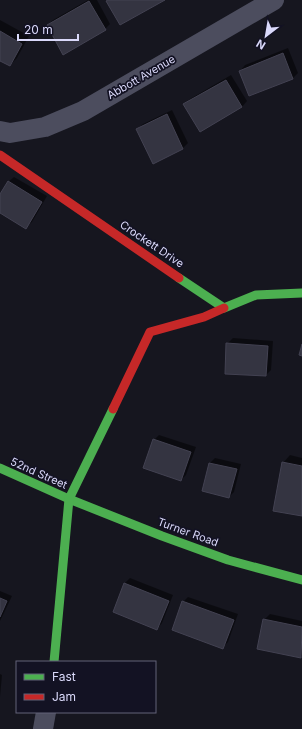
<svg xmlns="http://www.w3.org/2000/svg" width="302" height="729" viewBox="0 0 302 729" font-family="Inter,sans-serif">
  <rect width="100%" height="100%" fill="#16161f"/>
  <!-- shadow -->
  <g fill="#0007">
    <polygon points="88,0 97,0 110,24 105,29 48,25 53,20"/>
    <polygon points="0,20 29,36 17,58 10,65 0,60"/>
    <polygon points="288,48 298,73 293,78 240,71 245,65"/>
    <polygon points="231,75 247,101 242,107 185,105 190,99"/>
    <polygon points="172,110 188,143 183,148 153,162 137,129 143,124"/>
    <polygon points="14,177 47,196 32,222 26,227 0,212 0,196 8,182"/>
    <polygon points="233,338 273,341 271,370 266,375 227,344"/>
    <polygon points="159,435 196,447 186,475 181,480 154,440"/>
    <polygon points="290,455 302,458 302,515 283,463"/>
    <polygon points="215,458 241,464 234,492 229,497 203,490 210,463"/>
    <polygon points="130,578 173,595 162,623 157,629 125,583"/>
    <polygon points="0,591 12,596 0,621"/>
    <polygon points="188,597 238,614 228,642 223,647 183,602"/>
    <polygon points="270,614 302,621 302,656 301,657 264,620"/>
    <polygon points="0,674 2,675 0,697"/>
  </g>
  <!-- building -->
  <g fill="#343441" stroke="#434252">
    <polygon points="108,0 165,0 120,25 106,1"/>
    <polygon points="89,1 106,30 63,55 47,25"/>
    <polygon points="0,31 22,44 10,66 0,61"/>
    <polygon points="283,53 293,79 249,96 239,71"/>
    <polygon points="226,80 242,107 200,132 183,104"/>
    <polygon points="167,114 183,149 153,164 136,129"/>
    <polygon points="8,181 42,202 26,229 0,213 0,194"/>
    <polygon points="226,343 268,346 266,376 225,374"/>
    <polygon points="302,344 302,356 299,355"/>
    <polygon points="153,439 191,452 181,481 143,468"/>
    <polygon points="282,462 302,466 302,516 273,511"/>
    <polygon points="209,463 237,469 229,498 202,491"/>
    <polygon points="124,583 169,601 157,630 113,612"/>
    <polygon points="0,598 7,601 0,617"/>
    <polygon points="182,601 234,620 223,649 172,630"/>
    <polygon points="263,619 302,627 301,658 257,649"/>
  </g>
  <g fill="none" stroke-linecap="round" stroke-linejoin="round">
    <!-- street -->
    <g stroke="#4c4d5e" stroke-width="20">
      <polyline points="0,131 10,133 45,127 83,111 274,0"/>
      <polyline points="43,729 46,712"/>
    </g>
    <!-- fast -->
    <g stroke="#4caf50" stroke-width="9">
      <polyline points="179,278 224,308 256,295 302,293"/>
      <polyline points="0,468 69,499 162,536 228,560 302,580"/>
      <polyline points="54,662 69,499 113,409"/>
    </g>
    <!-- jam -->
    <g stroke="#c62828" stroke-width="9">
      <polyline points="0,155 179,278"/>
      <polyline points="113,409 150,332 204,317 224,308"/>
    </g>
  </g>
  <g text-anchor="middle" stroke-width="3.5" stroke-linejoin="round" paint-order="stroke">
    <!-- street labels -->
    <g font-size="11" fill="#dad9fa" stroke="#131223">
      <text transform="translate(141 77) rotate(-30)" y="4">Abbott Avenue</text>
      <text transform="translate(152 244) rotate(34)" y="4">Crockett Drive</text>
      <text transform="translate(39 473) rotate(24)" y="4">52nd Street</text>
      <text transform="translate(188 532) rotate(20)" y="4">Turner Road</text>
    </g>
  </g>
  <!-- legend -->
  <rect x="16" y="661" width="140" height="52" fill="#131223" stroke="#636279"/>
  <rect x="24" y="674" width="20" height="6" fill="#4caf50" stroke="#636279"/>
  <text x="52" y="681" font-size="12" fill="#dad9fa">Fast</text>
  <rect x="24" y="694" width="20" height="6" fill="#c62828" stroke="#636279"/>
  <text x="52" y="701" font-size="12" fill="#dad9fa">Jam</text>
  <!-- north arrow -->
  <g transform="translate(266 36) rotate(211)" stroke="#131223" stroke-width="3" paint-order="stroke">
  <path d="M0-3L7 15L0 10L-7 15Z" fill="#dad9fa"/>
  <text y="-6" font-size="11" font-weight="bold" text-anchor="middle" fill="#dad9fa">N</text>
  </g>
  <!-- scale -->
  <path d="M18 34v6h60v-6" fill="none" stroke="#dad9fa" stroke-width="2"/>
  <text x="24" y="34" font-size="12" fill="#dad9fa" stroke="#131223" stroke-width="3" paint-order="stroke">20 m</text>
</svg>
